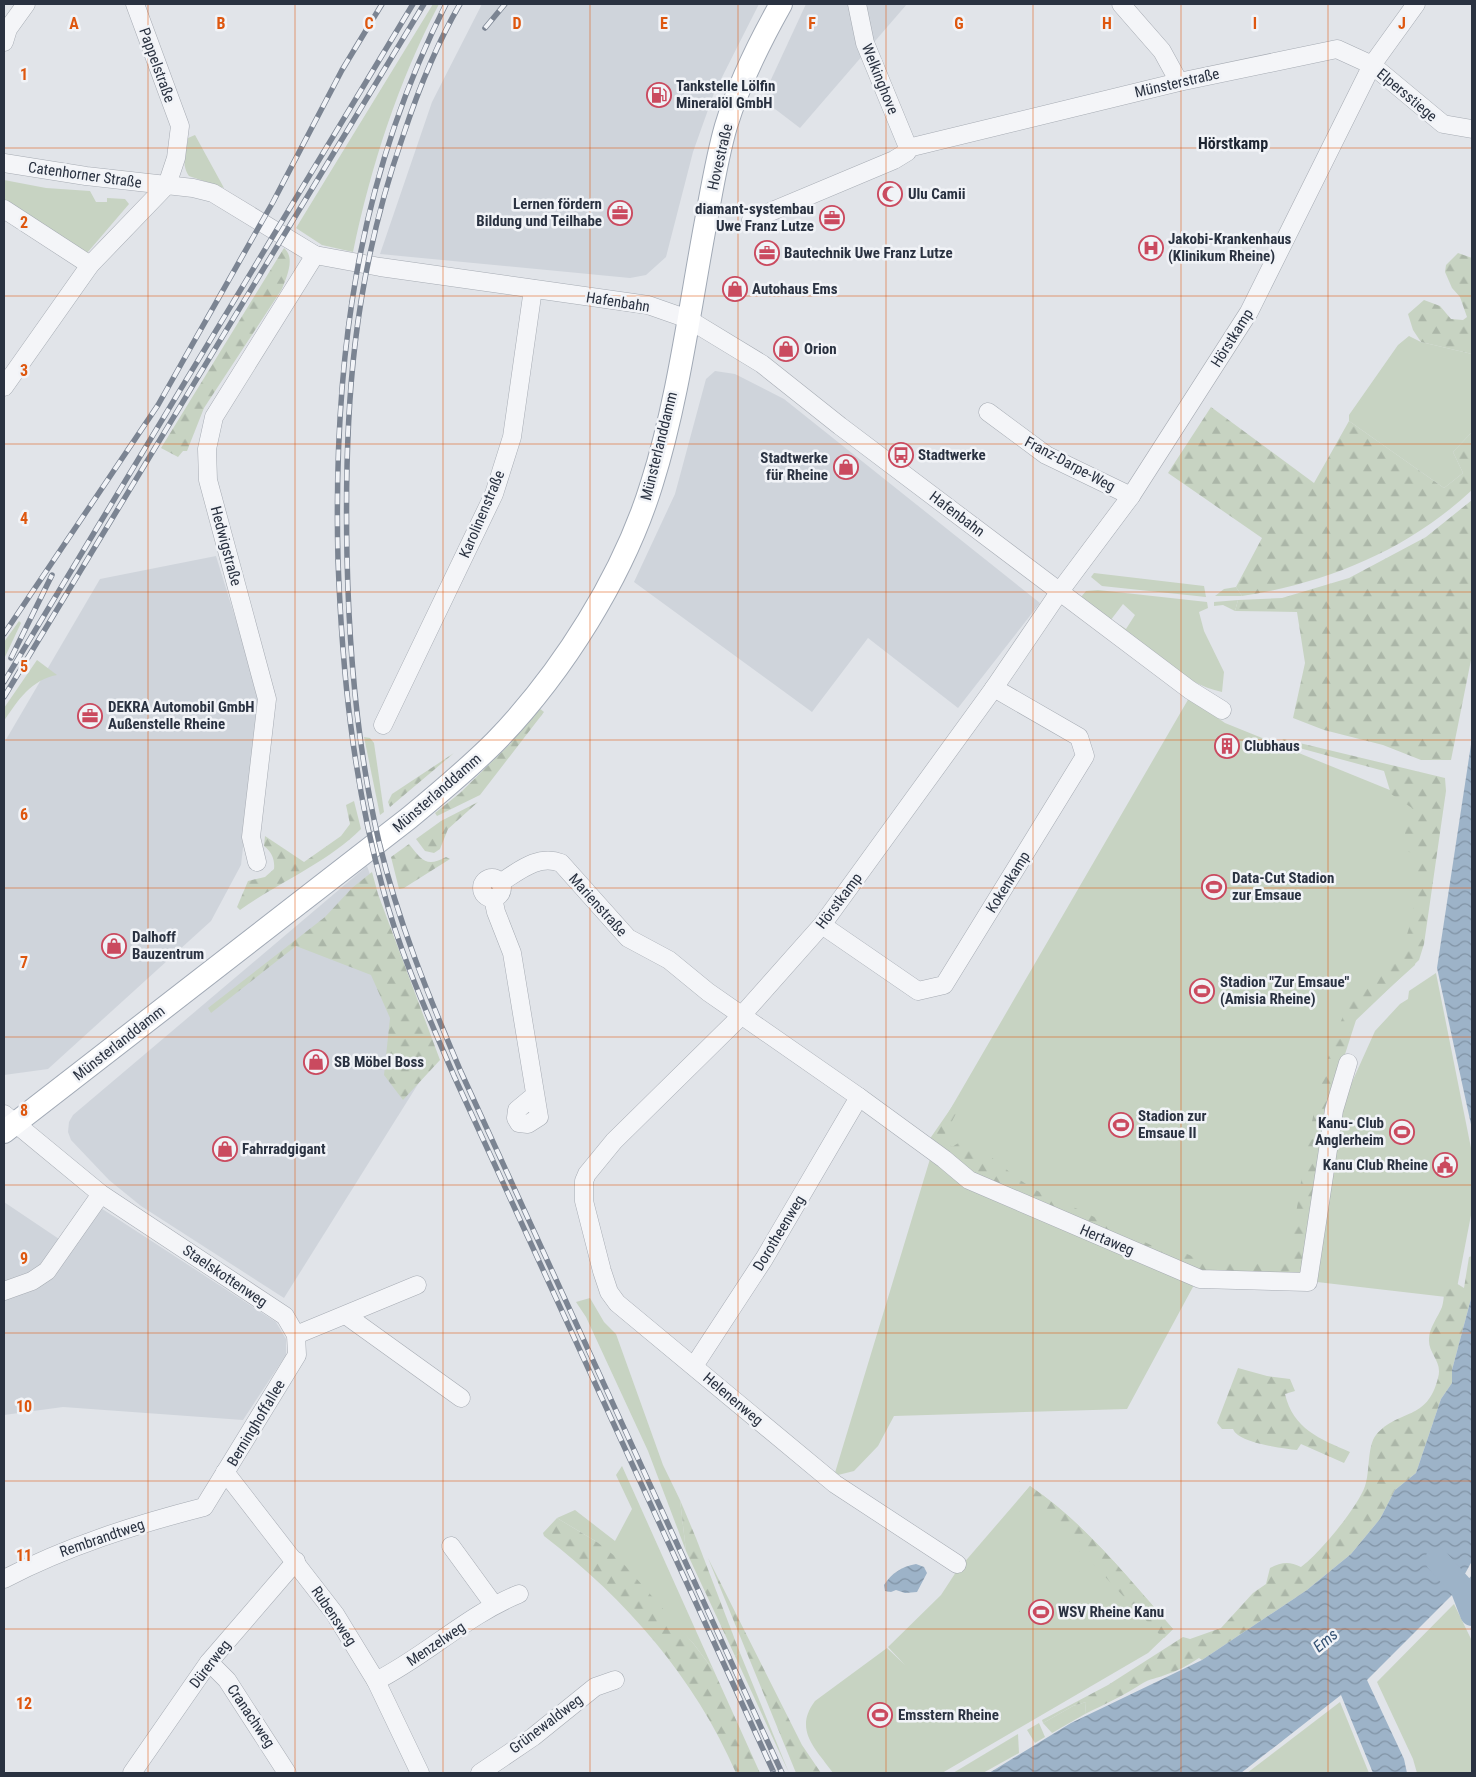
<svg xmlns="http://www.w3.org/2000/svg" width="1476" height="1777" viewBox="0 0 1476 1777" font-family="'Roboto Condensed',sans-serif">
  <defs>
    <pattern id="forest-firs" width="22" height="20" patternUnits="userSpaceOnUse" patternTransform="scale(1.25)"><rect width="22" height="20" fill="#c7d3c2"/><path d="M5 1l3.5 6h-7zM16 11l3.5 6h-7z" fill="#abb6a8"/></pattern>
    <pattern id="water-waves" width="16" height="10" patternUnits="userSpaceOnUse" patternTransform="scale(1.25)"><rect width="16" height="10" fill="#9db3c8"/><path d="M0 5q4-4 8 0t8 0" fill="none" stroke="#8092a4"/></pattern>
  </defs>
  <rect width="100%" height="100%" fill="#e1e4e9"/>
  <!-- built -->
  <g fill="#cfd4db">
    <polygon points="482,4 759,4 714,93 693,152 666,257 646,275 630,278 380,254 432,102"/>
    <polygon points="806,4 907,4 800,128 762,99"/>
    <polygon points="715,371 735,374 784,399 1040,603 958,708 868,638 812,712 634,582 675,494 706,379"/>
    <polygon points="216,556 260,698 241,865 211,921 48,1069 4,1075 4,743 100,579"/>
    <polygon points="367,866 435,1057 284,1298 141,1206 109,1180 71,1140 68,1132 69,1122 73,1115"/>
    <polygon points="87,1199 276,1322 286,1339 286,1355 243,1420 63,1407 4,1415 4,1202 59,1239"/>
  </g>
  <!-- green -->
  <g fill="#c7d3c2">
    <path d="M433 4H439C398 82 371 166 353 252L322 245 296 228Z"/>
    <path d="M195 135 224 188 189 176C180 162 187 152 188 138Z"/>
    <polygon points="4,180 46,188 90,191 96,202 107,202 107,198 125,199 129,204 87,253 4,200"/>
    <polygon points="1409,336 1421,342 1472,354 1472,432 1453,452 1463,473 1444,488 1349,421 1349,415 1398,345"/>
    <polygon points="1094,573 1204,586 1206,597 1102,586 1091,577"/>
    <polygon points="1236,587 1242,596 1215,596 1224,589"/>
    <path d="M1098 590 1207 602 1208 608 1199 612 1204 631 1224 672 1222 692C1182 683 1151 652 1118 627L1120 625 1126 629 1135 615 1123 604 1110 621 1084 603 1081 597 1086 591Z"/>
    <polygon points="1238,600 1235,611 1223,605 1214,606 1214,602"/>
    <polygon points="19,621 21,623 4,659 4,642"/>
    <path d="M37 660 57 675C31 680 18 700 4 721V708Z"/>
    <polygon points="1189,698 1225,723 1434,808 1415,965 1357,1017 1328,1107 1299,1281 1201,1275 975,1173 933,1139"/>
    <polygon points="364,737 370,738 374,743 384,812 380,815"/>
    <polygon points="1436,973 1472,1153 1472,1210 1455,1298 1317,1282 1313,1279 1339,1111 1375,1031 1400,1004 1408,999 1409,991"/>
    <polygon points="930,1159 965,1188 1194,1285 1127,1409 894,1416 878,1446 854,1471 834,1476"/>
    <polygon points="590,1298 604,1322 616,1334 663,1465 680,1500 686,1551 648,1451 586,1317 576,1302"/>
    <polygon points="622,1466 714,1671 693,1643 597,1542 557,1518 575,1510 615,1541 632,1509 616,1475"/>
    <path d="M1030 1486C1086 1524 1129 1579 1173 1629L1148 1653 942 1773H833C816 1749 793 1730 815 1701L887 1648 905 1665 888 1647 941 1595 956 1572Z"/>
    <polygon points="1454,1604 1472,1641 1472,1773 1417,1773 1413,1759 1377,1682"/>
    <polygon points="740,1653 789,1773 735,1656"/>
    <polygon points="1086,1702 1085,1714 1052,1733 1043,1723 1073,1706"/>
    <polygon points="1340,1702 1369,1773 1247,1773"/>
    <polygon points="1039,1723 1045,1737 1035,1743 1027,1730"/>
    <polygon points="1018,1734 1019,1753 983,1773 953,1773"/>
  </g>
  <!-- forest -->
  <g fill="url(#forest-firs)">
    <path d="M284 248C296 258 286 278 282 289L204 408 187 451H183L178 457 161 448Z"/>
    <polygon points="1458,253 1472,258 1472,354 1421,342 1413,330 1408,314 1424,300 1440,306 1451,319 1463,320 1467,317 1460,297 1452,288 1445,272 1446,265"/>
    <path d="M1211 407 1314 483 1349 421 1444 488 1463 473 1453 452 1472 432V490C1408 550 1327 583 1242 596L1236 587 1262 538 1168 473Z"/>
    <polygon points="1472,500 1472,655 1451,760 1421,760 1383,745 1324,730 1293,718 1305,663 1297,612 1235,611 1238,600 1282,598 1349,578 1426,537"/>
    <polygon points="539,708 544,712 480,795 437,816 435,813 460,793 511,743 511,739"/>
    <path d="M1283 739 1445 778 1446 791 1424 944 1419 960 1352 1024 1325 1108 1303 1264 1299 1271 1294 1273 1196 1272 976 1176 929 1140 965 1088 968 1091 943 1138 952 1147C956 1145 961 1140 966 1140 974 1141 1011 1174 1020 1180 1042 1196 1065 1202 1088 1214 1116 1227 1142 1242 1171 1254 1180 1250 1187 1253 1195 1258L1279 1264 1291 1248C1303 1169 1314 1083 1346 1009 1356 986 1377 975 1394 957 1417 932 1414 886 1418 855L1406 851 1405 833 1412 808 1391 794 1384 771 1281 743Z"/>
    <polygon points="454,753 390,807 388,802 392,794"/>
    <path d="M354 801 361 829C327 863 279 882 240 910L237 907 248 881 265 877 274 869C275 860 272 852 264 846L265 836 304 862 341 836 350 824 346 805Z"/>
    <polygon points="478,802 448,829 440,849 434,853 425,851 416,839 441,821"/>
    <path d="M409 844C422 860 426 868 446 857L450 859 404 888 399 889 391 857Z"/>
    <polygon points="372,872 378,894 440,1060 403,1100 384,1075 390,1018 371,975 296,946 211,1013 208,1008 325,917 352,888"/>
    <path d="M1472 1256V1295L1452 1370V1383L1441 1399 1416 1473 1395 1490 1380 1519 1351 1554 1307 1590 1202 1660 1199 1658C1189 1665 1177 1671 1165 1675 1158 1678 1149 1679 1143 1683 1125 1695 1105 1704 1085 1714L1086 1702 1073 1706 1043 1723 1042 1720 1108 1685 1183 1637 1190 1639 1221 1628 1253 1593 1266 1584 1270 1568C1282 1562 1289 1561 1301 1567 1319 1554 1358 1507 1365 1486 1370 1473 1367 1446 1376 1435 1399 1408 1427 1422 1438 1378 1443 1361 1428 1354 1429 1339 1429 1328 1438 1317 1442 1307 1445 1297 1443 1288 1448 1278L1464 1288 1469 1257Z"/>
    <path d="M1238 1368 1267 1376 1290 1379 1295 1391 1285 1394C1293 1429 1320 1439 1350 1452L1344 1463 1301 1444 1297 1450C1282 1448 1238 1443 1233 1429H1222L1217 1423Z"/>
    <path d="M1030 1486C1086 1524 1129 1579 1173 1629L1164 1638 1159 1634 1093 1564 1021 1497Z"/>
    <polygon points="680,1500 696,1538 740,1653 735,1656 686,1551"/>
    <path d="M557 1518 597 1542 621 1561 693 1643 714 1671 760 1773H736C695 1678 626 1599 544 1536L543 1533Z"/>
    <polygon points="708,1558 802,1745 821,1773 796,1773"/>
  </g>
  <!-- water -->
  <g fill="url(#water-waves)">
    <polygon points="1472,738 1472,1129 1437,968"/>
    <polygon points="1472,1295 1472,1561 1455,1592 1367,1680 1404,1759 1407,1773 1373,1773 1341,1695 1241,1773 989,1773 1071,1723 1202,1660 1307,1590 1351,1554 1380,1519 1395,1490 1416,1473 1441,1399 1452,1383 1452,1370"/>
    <path d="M916 1564 924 1567 927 1573 917 1592 905 1593 896 1590 891 1592 885 1591 884 1585C892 1573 901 1567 916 1564Z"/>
    <polygon points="1472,1575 1472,1618 1467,1600 1459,1590"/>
  </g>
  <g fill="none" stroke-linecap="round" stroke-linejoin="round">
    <!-- river -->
    <polyline stroke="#9db3c8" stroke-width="24" points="1437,1560 1462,1588 1472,1614"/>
    <defs>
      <g id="minor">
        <polyline points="1121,4 1162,51 1179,82"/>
        <polyline points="4,42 8,29 26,4"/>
        <polyline points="908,148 1179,82 1337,49 1372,65 1443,124 1472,129"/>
        <polyline points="4,163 86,176 193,188 213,193 315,255 380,267 648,305 688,319 762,364 840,426 1190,690 1222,710"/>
        <polyline points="4,209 90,265"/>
        <polyline points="751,220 894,160 907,152 907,145 865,43 857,4"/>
        <polyline points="4,387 90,265 167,185 176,158 180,126 135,4"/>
        <polyline points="988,412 1046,455 1131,496"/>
        <polyline points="383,725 494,494 512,437 533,289"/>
        <polyline points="257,862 251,837 267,699 208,480 207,449 214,417 315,255"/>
        <circle cx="492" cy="888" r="10"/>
        <path d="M500 883C519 871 538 854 561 863L628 938 669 960 708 992 859 1097 944 1159 969 1180 1200 1279 1308 1282 1334 1110 1348 1063"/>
        <polyline points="493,898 496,912 512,953 539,1117 528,1124 519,1123 516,1118 517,1110 535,1095"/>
        <polyline points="822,925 918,991 944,985 1085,756 1079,737 994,688"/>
        <path d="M4 1114 101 1194 285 1316 296 1335 297 1355 204 1507C134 1525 68 1546 4 1579"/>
        <polyline points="4,1291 32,1281 47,1271 101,1194"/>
        <polyline points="347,1316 461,1398"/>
        <polyline points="296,1335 417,1285"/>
        <polyline points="694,1366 764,1259 859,1097"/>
        <polyline points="225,1472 335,1614 376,1681 420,1773"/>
        <polyline points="451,1546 494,1605"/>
        <polyline points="957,1564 835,1484 617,1303 609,1292 602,1271 584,1201 584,1181 587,1174 614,1141 743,1014 822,925 994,688 1060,591 1131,496 1249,312 1372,65 1416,4"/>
        <polyline points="209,1662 227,1680 287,1773"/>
        <path d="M376 1681C426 1656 467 1615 519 1594"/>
        <polyline points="132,1773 209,1662 296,1561"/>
        <polyline points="480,1773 533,1737 595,1687 615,1680"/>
      </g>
      <path id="major" d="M4 1132 409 818C438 794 468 769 495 742 562 673 624 575 652 483 678 401 690 306 706 221 712 189 717 157 726 126 739 83 759 43 781 4"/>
    </defs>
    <!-- minor casing -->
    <use href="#minor" stroke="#a6abb3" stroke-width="19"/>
    <!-- major casing -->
    <use href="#major" stroke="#a1a9b5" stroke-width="24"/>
    <!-- minor -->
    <use href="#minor" stroke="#f4f5f8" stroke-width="18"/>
    <!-- major -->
    <use href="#major" stroke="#fff" stroke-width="22"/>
    <defs>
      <g id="rail">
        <path d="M446 4C356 182 333 363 338 560 342 671 353 781 383 889 400 954 428 1015 454 1076L773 1771"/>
        <path d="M460 4C436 45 418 91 403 136 353 279 344 406 347 556 349 653 357 748 379 842 398 922 429 997 461 1072L782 1773"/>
        <polyline points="485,28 505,4"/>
        <polyline points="4,634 158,405 273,202 342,70 382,4"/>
        <polyline points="11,658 52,575"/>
        <polyline points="4,682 413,4"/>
        <polyline points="4,697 424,4"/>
      </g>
    </defs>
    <!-- rail casing -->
    <use href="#rail" stroke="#7b8492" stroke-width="5.5"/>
    <!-- rail -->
    <use href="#rail" stroke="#f1f3f7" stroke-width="4" stroke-dasharray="11" stroke-linecap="butt"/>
  </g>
  <!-- grid -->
  <path fill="none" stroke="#de570f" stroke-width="1" stroke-opacity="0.55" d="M148 4V1773M295 4V1773M443 4V1773M590 4V1773M738 4V1773M886 4V1773M1033 4V1773M1181 4V1773M1328 4V1773M4 148H1472M4 296H1472M4 444H1472M4 592H1472M4 740H1472M4 888H1472M4 1037H1472M4 1185H1472M4 1333H1472M4 1481H1472M4 1629H1472"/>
  <!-- icons -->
  <defs>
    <symbol id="fuel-ring" viewBox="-11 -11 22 22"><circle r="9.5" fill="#f1f3f7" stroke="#ca4a5f" stroke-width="1.5"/><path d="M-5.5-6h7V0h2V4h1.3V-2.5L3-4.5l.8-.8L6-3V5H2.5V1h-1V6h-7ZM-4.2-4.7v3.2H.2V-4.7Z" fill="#ca4a5f"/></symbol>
    <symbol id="mosque-ring" viewBox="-11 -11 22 22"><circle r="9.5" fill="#f1f3f7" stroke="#ca4a5f" stroke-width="1.5"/><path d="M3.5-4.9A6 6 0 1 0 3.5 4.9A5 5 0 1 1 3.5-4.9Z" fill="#ca4a5f"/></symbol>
    <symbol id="office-ring" viewBox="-11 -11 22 22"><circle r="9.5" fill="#f1f3f7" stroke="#ca4a5f" stroke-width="1.5"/><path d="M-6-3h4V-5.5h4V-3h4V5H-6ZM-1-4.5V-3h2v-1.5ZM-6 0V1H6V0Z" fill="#ca4a5f"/></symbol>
    <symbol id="hospital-ring" viewBox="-11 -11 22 22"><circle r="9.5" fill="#f1f3f7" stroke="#ca4a5f" stroke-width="1.5"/><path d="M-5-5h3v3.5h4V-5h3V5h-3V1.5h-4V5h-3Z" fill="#ca4a5f"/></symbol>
    <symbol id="shop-ring" viewBox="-11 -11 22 22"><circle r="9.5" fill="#f1f3f7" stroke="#ca4a5f" stroke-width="1.5"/><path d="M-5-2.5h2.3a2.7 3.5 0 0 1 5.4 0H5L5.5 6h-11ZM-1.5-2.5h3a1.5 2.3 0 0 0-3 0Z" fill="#ca4a5f"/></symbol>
    <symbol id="bus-ring" viewBox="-11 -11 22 22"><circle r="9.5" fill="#f1f3f7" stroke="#ca4a5f" stroke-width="1.5"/><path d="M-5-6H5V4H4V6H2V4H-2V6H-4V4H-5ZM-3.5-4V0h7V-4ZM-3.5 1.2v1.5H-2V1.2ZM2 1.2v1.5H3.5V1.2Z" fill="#ca4a5f"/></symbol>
    <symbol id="building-ring" viewBox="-11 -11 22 22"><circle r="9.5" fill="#f1f3f7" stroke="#ca4a5f" stroke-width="1.5"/><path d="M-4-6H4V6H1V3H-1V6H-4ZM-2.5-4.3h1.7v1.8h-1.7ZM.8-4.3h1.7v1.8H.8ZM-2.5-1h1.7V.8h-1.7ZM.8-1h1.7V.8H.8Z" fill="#ca4a5f"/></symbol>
    <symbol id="stadium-ring" viewBox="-11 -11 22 22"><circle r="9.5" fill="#f1f3f7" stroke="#ca4a5f" stroke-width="1.5"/><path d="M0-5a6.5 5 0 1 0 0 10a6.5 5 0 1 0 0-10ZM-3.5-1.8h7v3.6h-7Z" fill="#ca4a5f"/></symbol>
    <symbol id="civic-ring" viewBox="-11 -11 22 22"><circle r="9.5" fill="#f1f3f7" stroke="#ca4a5f" stroke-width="1.5"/><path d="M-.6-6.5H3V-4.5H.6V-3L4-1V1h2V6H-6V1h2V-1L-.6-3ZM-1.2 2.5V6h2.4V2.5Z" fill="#ca4a5f"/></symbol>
  </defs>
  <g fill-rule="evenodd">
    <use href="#fuel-ring" x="645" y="81" width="28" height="28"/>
    <use href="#mosque-ring" x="876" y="180" width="28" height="28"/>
    <use href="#office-ring" x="606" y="199" width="28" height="28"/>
    <use href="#office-ring" x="818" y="204" width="28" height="28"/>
    <use href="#hospital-ring" x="1137" y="234" width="28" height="28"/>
    <use href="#office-ring" x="753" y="239" width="28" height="28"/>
    <use href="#shop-ring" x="721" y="275" width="28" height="28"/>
    <use href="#shop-ring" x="772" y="335" width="28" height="28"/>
    <use href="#bus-ring" x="887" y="441" width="28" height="28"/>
    <use href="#shop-ring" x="832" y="453" width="28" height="28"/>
    <use href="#office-ring" x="76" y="702" width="28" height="28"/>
    <use href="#building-ring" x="1213" y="732" width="28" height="28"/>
    <use href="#stadium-ring" x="1200" y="873" width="28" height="28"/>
    <use href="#shop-ring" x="100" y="932" width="28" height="28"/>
    <use href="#stadium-ring" x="1188" y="977" width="28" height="28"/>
    <use href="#shop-ring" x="302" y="1048" width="28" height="28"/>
    <use href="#stadium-ring" x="1107" y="1111" width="28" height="28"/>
    <use href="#stadium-ring" x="1388" y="1118" width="28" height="28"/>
    <use href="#shop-ring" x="211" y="1135" width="28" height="28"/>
    <use href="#civic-ring" x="1431" y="1151" width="28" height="28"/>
    <use href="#stadium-ring" x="1027" y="1598" width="28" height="28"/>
    <use href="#stadium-ring" x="866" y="1701" width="28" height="28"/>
  </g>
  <g text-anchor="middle" stroke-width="5" stroke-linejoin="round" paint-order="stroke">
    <!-- street labels -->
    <g font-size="15" fill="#2a3241" stroke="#f1f3f7">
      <text transform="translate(157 65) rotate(70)" y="5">Pappelstraße</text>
      <text transform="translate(880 79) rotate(68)" y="5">Welkinghove</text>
      <text transform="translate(1177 83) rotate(-13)" y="5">Münsterstraße</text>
      <text transform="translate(1407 95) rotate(40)" y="5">Elpersstiege</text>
      <text transform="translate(720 157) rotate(-77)" y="5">Hovestraße</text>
      <text transform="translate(85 175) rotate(8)" y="5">Catenhorner Straße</text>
      <text transform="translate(618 302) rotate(9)" y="5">Hafenbahn</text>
      <text transform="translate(1232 338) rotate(-58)" y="5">Hörstkamp</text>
      <text transform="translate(659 446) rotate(-76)" y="5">Münsterlanddamm</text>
      <text transform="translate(1070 464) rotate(28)" y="5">Franz-Darpe-Weg</text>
      <text transform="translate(482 514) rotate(-67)" y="5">Karolinenstraße</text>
      <text transform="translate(957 514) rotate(37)" y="5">Hafenbahn</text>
      <text transform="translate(226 546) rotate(75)" y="5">Hedwigstraße</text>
      <text transform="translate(437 793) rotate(-41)" y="5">Münsterlanddamm</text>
      <text transform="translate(1008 882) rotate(-58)" y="5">Kokenkamp</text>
      <text transform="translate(839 901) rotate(-53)" y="5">Hörstkamp</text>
      <text transform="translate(598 905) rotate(48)" y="5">Marienstraße</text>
      <text transform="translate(119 1043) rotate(-38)" y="5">Münsterlanddamm</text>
      <text transform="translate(779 1233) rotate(-59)" y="5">Dorotheenweg</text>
      <text transform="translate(1107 1240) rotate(23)" y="5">Hertaweg</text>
      <text transform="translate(225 1276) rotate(34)" y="5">Staelskottenweg</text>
      <text transform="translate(733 1399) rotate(40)" y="5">Helenenweg</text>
      <text transform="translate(256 1423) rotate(-59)" y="5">Berninghoffallee</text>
      <text transform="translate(102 1538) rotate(-19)" y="5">Rembrandtweg</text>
      <text transform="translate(334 1616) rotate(56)" y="5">Rubensweg</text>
      <text transform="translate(436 1644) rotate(-34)" y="5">Menzelweg</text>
      <text transform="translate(210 1664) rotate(-52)" y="5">Dürerweg</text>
      <text transform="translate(251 1716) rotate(56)" y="5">Cranachweg</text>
      <text transform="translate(546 1724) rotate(-37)" y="5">Grünewaldweg</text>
    </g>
    <!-- poi labels -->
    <g font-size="15" font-weight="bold" fill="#2a3241" stroke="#f1f3f7" text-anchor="start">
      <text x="676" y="91">Tankstelle Lölfin<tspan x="676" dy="17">Mineralöl GmbH</tspan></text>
      <text x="908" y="199">Ulu Camii</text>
      <text x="602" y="209" text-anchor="end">Lernen fördern<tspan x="602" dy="17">Bildung und Teilhabe</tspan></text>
      <text x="814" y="214" text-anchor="end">diamant-systembau<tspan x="814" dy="17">Uwe Franz Lutze</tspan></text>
      <text x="1168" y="244">Jakobi-Krankenhaus<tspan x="1168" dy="17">(Klinikum Rheine)</tspan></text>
      <text x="784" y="258">Bautechnik Uwe Franz Lutze</text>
      <text x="752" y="294">Autohaus Ems</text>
      <text x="804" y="354">Orion</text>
      <text x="918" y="460">Stadtwerke</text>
      <text x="828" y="463" text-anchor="end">Stadtwerke<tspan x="828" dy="17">für Rheine</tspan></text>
      <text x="108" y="712">DEKRA Automobil GmbH<tspan x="108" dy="17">Außenstelle Rheine</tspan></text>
      <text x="1244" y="751">Clubhaus</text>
      <text x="1232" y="883">Data-Cut Stadion<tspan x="1232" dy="17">zur Emsaue</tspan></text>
      <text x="132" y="942">Dalhoff<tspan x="132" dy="17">Bauzentrum</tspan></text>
      <text x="1220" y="987">Stadion "Zur Emsaue"<tspan x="1220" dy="17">(Amisia Rheine)</tspan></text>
      <text x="334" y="1067">SB Möbel Boss</text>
      <text x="1138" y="1121">Stadion zur<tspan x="1138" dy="17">Emsaue II</tspan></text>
      <text x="1384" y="1128" text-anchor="end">Kanu- Club<tspan x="1384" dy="17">Anglerheim</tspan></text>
      <text x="242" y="1154">Fahrradgigant</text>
      <text x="1428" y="1170" text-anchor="end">Kanu Club Rheine</text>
      <text x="1058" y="1617">WSV Rheine Kanu</text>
      <text x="898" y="1720">Emsstern Rheine</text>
    </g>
    <!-- neighbourhood labels -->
    <g font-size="16" font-weight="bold" fill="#1c2431" stroke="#f1f3f7">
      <text x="1233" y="149">Hörstkamp</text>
    </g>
    <!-- water labels -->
    <g font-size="16" font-style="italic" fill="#355273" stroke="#f1f3f7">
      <text transform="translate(1325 1640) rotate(-40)" y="6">Ems</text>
    </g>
  </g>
  <g font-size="16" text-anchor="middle" font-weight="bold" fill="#de570f" stroke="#f1f3f7" stroke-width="5" stroke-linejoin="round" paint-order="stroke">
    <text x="74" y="29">A</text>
    <text x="221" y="29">B</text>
    <text x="369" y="29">C</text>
    <text x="517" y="29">D</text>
    <text x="664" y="29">E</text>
    <text x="812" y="29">F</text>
    <text x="959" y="29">G</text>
    <text x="1107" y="29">H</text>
    <text x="1255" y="29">I</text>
    <text x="1402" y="29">J</text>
    <text x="24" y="80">1</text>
    <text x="24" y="228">2</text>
    <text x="24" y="376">3</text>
    <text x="24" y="524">4</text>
    <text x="24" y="672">5</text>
    <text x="24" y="820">6</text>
    <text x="24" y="968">7</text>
    <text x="24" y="1116">8</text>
    <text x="24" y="1264">9</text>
    <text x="24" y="1412">10</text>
    <text x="24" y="1561">11</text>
    <text x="24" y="1709">12</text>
  </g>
  <!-- border -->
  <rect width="1476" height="1777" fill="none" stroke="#2a3241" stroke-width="10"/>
</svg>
